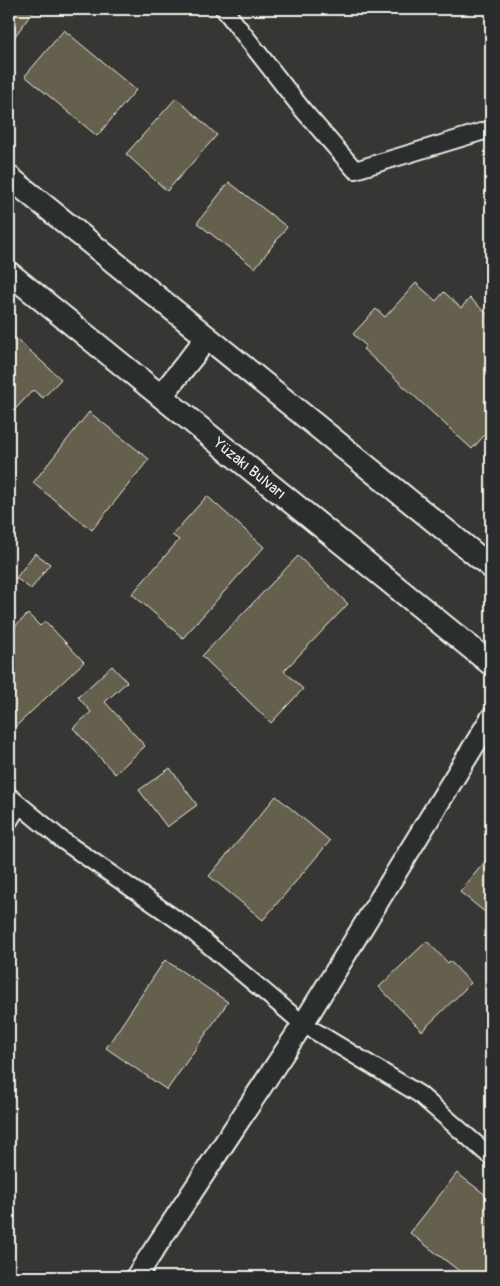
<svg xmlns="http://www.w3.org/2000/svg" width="500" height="1286" viewBox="0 0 500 1286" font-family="Pangolin,sans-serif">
  <rect width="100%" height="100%" fill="#363734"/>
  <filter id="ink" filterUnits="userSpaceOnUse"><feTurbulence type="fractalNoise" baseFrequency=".02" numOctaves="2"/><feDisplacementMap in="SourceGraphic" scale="10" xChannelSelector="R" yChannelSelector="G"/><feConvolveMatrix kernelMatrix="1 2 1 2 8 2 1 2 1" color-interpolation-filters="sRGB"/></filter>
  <g filter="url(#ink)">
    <!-- building -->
    <g fill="#655e4e" stroke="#f4f1e8">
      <polygon points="9,9 35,9 9,44"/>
      <polygon points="64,30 136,90 97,136 25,76"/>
      <polygon points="176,98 217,135 167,191 126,154"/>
      <polygon points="229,182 287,227 255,268 197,223"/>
      <polygon points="416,283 436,301 444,292 461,308 470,298 491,318 491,322 487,327 491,331 491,428 472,449 363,349 366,346 353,334 376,309 385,317"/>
      <polygon points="9,332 61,379 43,398 33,390 9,416"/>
      <polygon points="89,412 149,459 92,530 33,483"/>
      <polygon points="207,496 264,547 183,638 132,594 179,540 172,535"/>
      <polygon points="35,553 50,564 31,589 16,578"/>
      <polygon points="298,556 348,604 284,671 303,689 271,723 202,656"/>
      <polygon points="28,614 40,626 45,621 84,662 14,728 9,722 9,632"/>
      <polygon points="112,666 127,682 105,702 145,746 115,774 73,728 91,712 78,697"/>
      <polygon points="170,768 197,805 167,827 139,790"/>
      <polygon points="276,796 330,841 263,920 209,876"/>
      <polygon points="491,854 491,917 460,892"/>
      <polygon points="427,941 448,963 450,961 471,983 422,1031 379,987"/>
      <polygon points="165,960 228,1002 167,1090 106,1048"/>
      <polygon points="457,1173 491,1199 491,1272 487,1277 467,1277 410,1233"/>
    </g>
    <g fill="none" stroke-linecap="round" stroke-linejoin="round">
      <defs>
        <g id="minor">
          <polyline points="224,9 302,109 355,170 491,129"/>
          <polyline points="9,796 62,840 186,926 303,1024 419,1094 491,1157"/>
          <polyline points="9,821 19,805"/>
        </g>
        <polyline id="tertiary" points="136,1277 303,1024 491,718"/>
        <g id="secondary">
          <polyline points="9,177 491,567"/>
          <path id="s1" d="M9 273 491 664"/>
          <polyline points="161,396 207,338"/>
        </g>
      </defs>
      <!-- minor casing -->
      <use href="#minor" stroke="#f4f1e8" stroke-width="20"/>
      <!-- tertiary casing -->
      <use href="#tertiary" stroke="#f4f1e8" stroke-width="24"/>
      <!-- secondary casing -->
      <use href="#secondary" stroke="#f4f1e8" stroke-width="26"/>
      <!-- minor -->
      <use href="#minor" stroke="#2a2d2e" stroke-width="16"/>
      <!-- tertiary -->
      <use href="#tertiary" stroke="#2a2d2e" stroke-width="20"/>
      <!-- secondary -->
      <use href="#secondary" stroke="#2a2d2e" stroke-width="22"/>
    </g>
  </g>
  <g text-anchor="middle" stroke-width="4" stroke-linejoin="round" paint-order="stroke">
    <!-- street labels -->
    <g font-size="15" fill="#f4f1e8" stroke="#2a2d2e">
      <text dy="5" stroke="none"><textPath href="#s1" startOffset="310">Yüzakı Bulvarı</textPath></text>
    </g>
  </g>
  <!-- margin -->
  <rect width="500" height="1286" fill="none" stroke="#2a2d2e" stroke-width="30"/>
  <rect x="15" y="15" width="470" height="1256" fill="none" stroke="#f4f1e8" stroke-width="2" filter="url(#ink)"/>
</svg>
